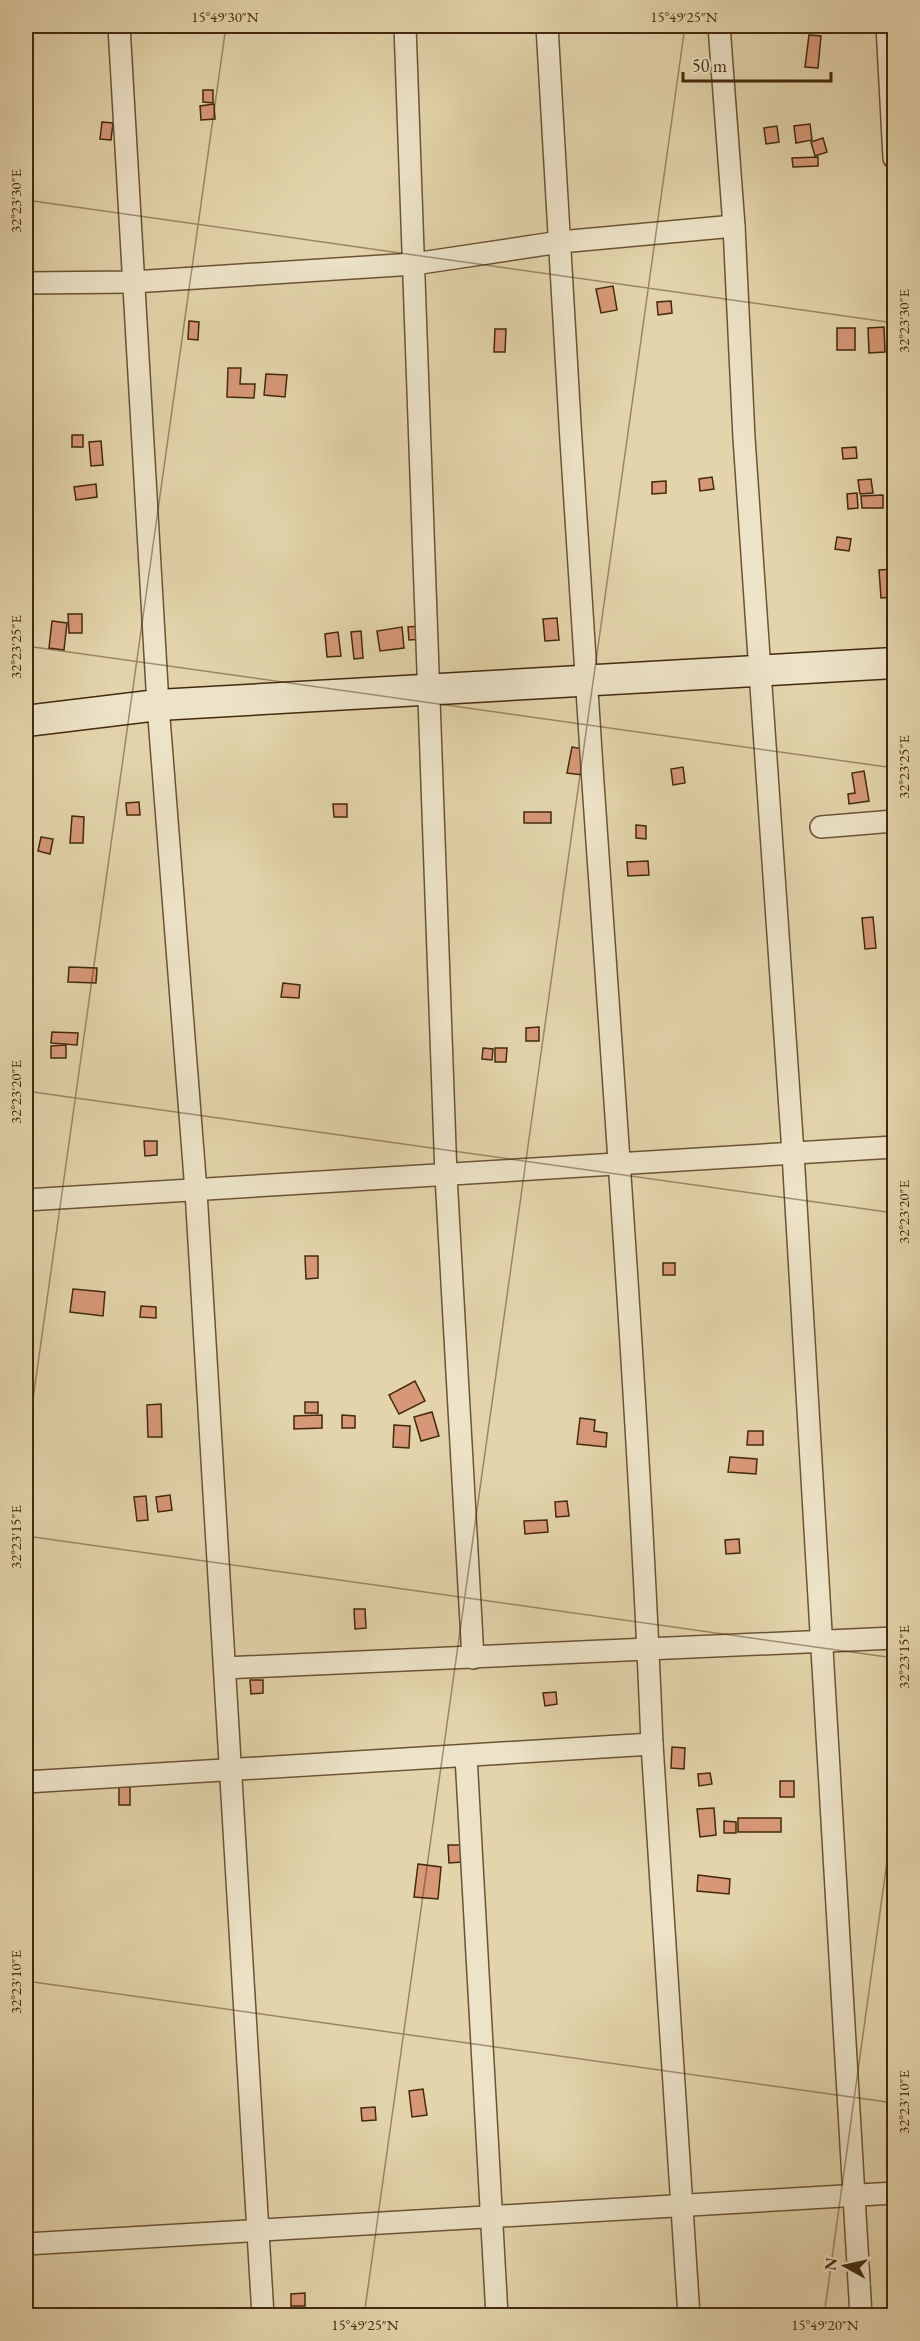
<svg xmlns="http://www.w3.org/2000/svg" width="920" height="2341" viewBox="0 0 920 2341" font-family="'EB Garamond',serif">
  <rect width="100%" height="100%" fill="#e3d4ab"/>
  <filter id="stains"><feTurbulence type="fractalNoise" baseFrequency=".00333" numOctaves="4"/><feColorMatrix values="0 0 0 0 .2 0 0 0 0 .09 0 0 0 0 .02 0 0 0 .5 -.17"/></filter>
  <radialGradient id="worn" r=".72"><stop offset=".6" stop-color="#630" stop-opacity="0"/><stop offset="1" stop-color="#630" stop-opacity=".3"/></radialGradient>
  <!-- building -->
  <g fill="#d79878" stroke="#43290d" stroke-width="1.5">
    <polygon points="809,35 821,36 818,68 805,67"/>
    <polygon points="203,90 213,90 213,103 203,102"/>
    <polygon points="214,104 215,119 201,120 200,106"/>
    <polygon points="102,122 113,123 111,140 100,139"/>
    <polygon points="810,124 812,140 796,143 794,126"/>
    <polygon points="777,126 779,142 766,144 764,128"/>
    <polygon points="823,138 827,152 815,156 811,142"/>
    <polygon points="818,157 818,166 793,167 792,158"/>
    <polygon points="613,286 617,310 601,313 596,289"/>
    <polygon points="671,301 672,313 658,315 657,302"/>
    <polygon points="189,321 199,322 198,340 188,339"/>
    <polygon points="884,327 885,352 869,353 868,328"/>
    <rect x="837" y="328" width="18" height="22"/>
    <polygon points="495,329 506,329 505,352 494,352"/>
    <polygon points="228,368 241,368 240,384 255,384 254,398 227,397"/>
    <polygon points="266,374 287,375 285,397 264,395"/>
    <rect x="72" y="435" width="11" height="12"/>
    <polygon points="101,441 103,465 91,466 89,442"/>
    <polygon points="856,447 857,458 843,459 842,448"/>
    <polygon points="712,477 714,489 700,491 699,479"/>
    <polygon points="871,479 873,493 860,494 858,480"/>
    <polygon points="666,481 666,493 652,494 652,482"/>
    <polygon points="96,484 97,497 76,500 74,487"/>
    <polygon points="857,493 858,508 848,509 847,494"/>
    <polygon points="883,495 883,508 862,508 861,496"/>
    <polygon points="837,537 851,539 849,551 835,549"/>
    <polygon points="894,569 894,597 881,598 879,570"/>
    <polygon points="68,614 82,614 82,633 69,633"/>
    <polygon points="557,618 559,640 545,641 543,619"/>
    <polygon points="52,621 67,623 64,650 49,648"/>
    <polygon points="422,626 424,639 409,640 408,627"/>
    <polygon points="402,627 404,648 380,651 377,631"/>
    <polygon points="361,631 363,658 354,659 351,632"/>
    <polygon points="338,632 341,656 327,657 325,634"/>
    <polygon points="572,747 588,750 583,775 567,773"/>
    <polygon points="683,767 685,783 673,785 671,769"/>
    <polygon points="864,771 869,801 849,804 848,794 855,793 852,773"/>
    <polygon points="139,802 140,815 127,815 126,803"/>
    <polygon points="333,804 347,804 347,817 334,817"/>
    <rect x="524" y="812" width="27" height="11"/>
    <polygon points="72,816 84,817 83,843 70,843"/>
    <polygon points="636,825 646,826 646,839 636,838"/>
    <polygon points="41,837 53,839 50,854 38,851"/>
    <polygon points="648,861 649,875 628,876 627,862"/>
    <polygon points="873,917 876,948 865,949 862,918"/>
    <polygon points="69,967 97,968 96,983 68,982"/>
    <polygon points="283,983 300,985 299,998 281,997"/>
    <polygon points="539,1027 539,1041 526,1041 526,1028"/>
    <polygon points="52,1032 78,1033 77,1045 51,1043"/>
    <polygon points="66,1045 66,1058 51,1058 51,1046"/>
    <polygon points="483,1048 493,1049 492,1060 482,1059"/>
    <polygon points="495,1048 507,1048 506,1062 495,1062"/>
    <polygon points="144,1141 157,1141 157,1155 145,1156"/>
    <polygon points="305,1256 318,1256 318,1278 306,1279"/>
    <rect x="663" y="1263" width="12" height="12"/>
    <polygon points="73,1289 105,1292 103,1316 70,1312"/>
    <polygon points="141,1306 156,1307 156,1318 140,1317"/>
    <polygon points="415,1381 425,1401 399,1414 389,1395"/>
    <rect x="305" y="1402" width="13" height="11"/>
    <polygon points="161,1404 162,1437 148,1437 147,1405"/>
    <polygon points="432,1412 439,1436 421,1441 414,1417"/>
    <polygon points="322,1415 322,1428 294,1429 294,1416"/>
    <polygon points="342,1415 355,1416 355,1428 342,1428"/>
    <polygon points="580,1418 595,1420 594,1431 607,1433 606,1447 577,1444"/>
    <polygon points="394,1425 410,1426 409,1448 393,1447"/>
    <polygon points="748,1431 763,1431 763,1445 747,1445"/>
    <polygon points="730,1457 757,1459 756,1474 728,1472"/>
    <polygon points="170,1495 172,1510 158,1512 156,1497"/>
    <polygon points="146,1496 148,1520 137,1521 134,1497"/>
    <polygon points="567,1501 569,1516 556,1517 555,1502"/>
    <polygon points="547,1520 548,1532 525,1534 524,1521"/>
    <polygon points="739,1539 740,1553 726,1554 725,1540"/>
    <polygon points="354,1609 365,1609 366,1628 355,1629"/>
    <polygon points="250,1680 263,1680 263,1693 251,1694"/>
    <polygon points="556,1692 557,1704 545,1706 543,1693"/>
    <polygon points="672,1747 685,1748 684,1769 671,1768"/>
    <polygon points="710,1773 712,1784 699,1786 698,1774"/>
    <rect x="780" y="1781" width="14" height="16"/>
    <rect x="119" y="1787" width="11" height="18"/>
    <polygon points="714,1808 716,1835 700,1837 697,1809"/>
    <rect x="738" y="1818" width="43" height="14"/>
    <polygon points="724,1821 736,1822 736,1833 724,1833"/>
    <polygon points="448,1845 462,1845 462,1862 449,1863"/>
    <polygon points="418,1864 441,1867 438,1899 414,1897"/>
    <polygon points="698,1875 730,1879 729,1894 697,1891"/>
    <polygon points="423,2089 427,2115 412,2117 409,2091"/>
    <polygon points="375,2107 376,2120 362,2121 361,2108"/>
    <polygon points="305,2293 305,2306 291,2306 291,2294"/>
  </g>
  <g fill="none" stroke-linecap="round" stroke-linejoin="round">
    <defs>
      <g id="street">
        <polyline points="119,26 158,705 196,1191 263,2316"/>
        <polyline points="405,26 446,1176 473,1658"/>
        <path d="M547 26C561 273 575 521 592 768 614 1093 639 1418 652 1744L689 2316"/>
        <polyline points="719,26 734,226 744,438 793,1153 861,2316"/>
        <polyline points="887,26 894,158"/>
        <polyline points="26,283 133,282 414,264 560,242 734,226"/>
        <polyline points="821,827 894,821"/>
        <polyline points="26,1200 894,1147"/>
        <polyline points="225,1668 894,1638"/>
        <polyline points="466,1756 497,2316"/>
        <polyline points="26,1782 652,1744"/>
        <polyline points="26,2244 894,2193"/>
      </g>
      <polyline id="secondary" points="26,721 158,705 894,663"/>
    </defs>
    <!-- street casing -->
    <use href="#street" stroke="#6b5434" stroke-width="24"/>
    <!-- secondary casing -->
    <use href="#secondary" stroke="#43290d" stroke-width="33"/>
    <!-- street -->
    <use href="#street" stroke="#ede3c8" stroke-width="21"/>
    <!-- secondary -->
    <use href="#secondary" stroke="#ede3c8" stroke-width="30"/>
  </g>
  <!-- ticks -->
  <path fill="none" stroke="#43290d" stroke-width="1.5" stroke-opacity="0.45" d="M26 200 894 323M26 646 894 768M26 1091 894 1213M26 1449 226 26M26 1536 894 1658M26 1981 894 2103M364 2316 685 26M824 2316 894 1811"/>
  <!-- margin -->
  <rect width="920" height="2341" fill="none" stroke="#e3d4ab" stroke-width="66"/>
  <!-- north arrow -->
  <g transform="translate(845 2266) rotate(278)" stroke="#ede3c8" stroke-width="4.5" paint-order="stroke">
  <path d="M0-4.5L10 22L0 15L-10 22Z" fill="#43290d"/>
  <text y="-9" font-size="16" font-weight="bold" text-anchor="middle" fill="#43290d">N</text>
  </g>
  <!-- scale -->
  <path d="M683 72v9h148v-9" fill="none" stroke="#43290d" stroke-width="3"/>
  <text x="692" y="72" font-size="18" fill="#43290d" stroke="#ede3c8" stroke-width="4.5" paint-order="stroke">50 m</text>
  <rect x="33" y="33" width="854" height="2275" fill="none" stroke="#43290d" stroke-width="2"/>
  <g font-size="15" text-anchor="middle" fill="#43290d">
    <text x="225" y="22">15°49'30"N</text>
    <text x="684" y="22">15°49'25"N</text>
    <text transform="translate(16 201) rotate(-90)" y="5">32°23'30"E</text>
    <text transform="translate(904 321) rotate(-90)" y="5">32°23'30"E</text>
    <text transform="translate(16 647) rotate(-90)" y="5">32°23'25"E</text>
    <text transform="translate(904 767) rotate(-90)" y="5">32°23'25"E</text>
    <text transform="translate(16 1092) rotate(-90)" y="5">32°23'20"E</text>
    <text transform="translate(904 1212) rotate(-90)" y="5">32°23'20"E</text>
    <text transform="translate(16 1537) rotate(-90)" y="5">32°23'15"E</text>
    <text transform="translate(904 1657) rotate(-90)" y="5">32°23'15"E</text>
    <text transform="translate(16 1982) rotate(-90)" y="5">32°23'10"E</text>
    <text transform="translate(904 2102) rotate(-90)" y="5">32°23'10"E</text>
    <text x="365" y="2330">15°49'25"N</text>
    <text x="825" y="2330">15°49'20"N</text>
  </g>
  <rect width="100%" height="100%" filter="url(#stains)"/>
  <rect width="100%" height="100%" fill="url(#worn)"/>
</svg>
